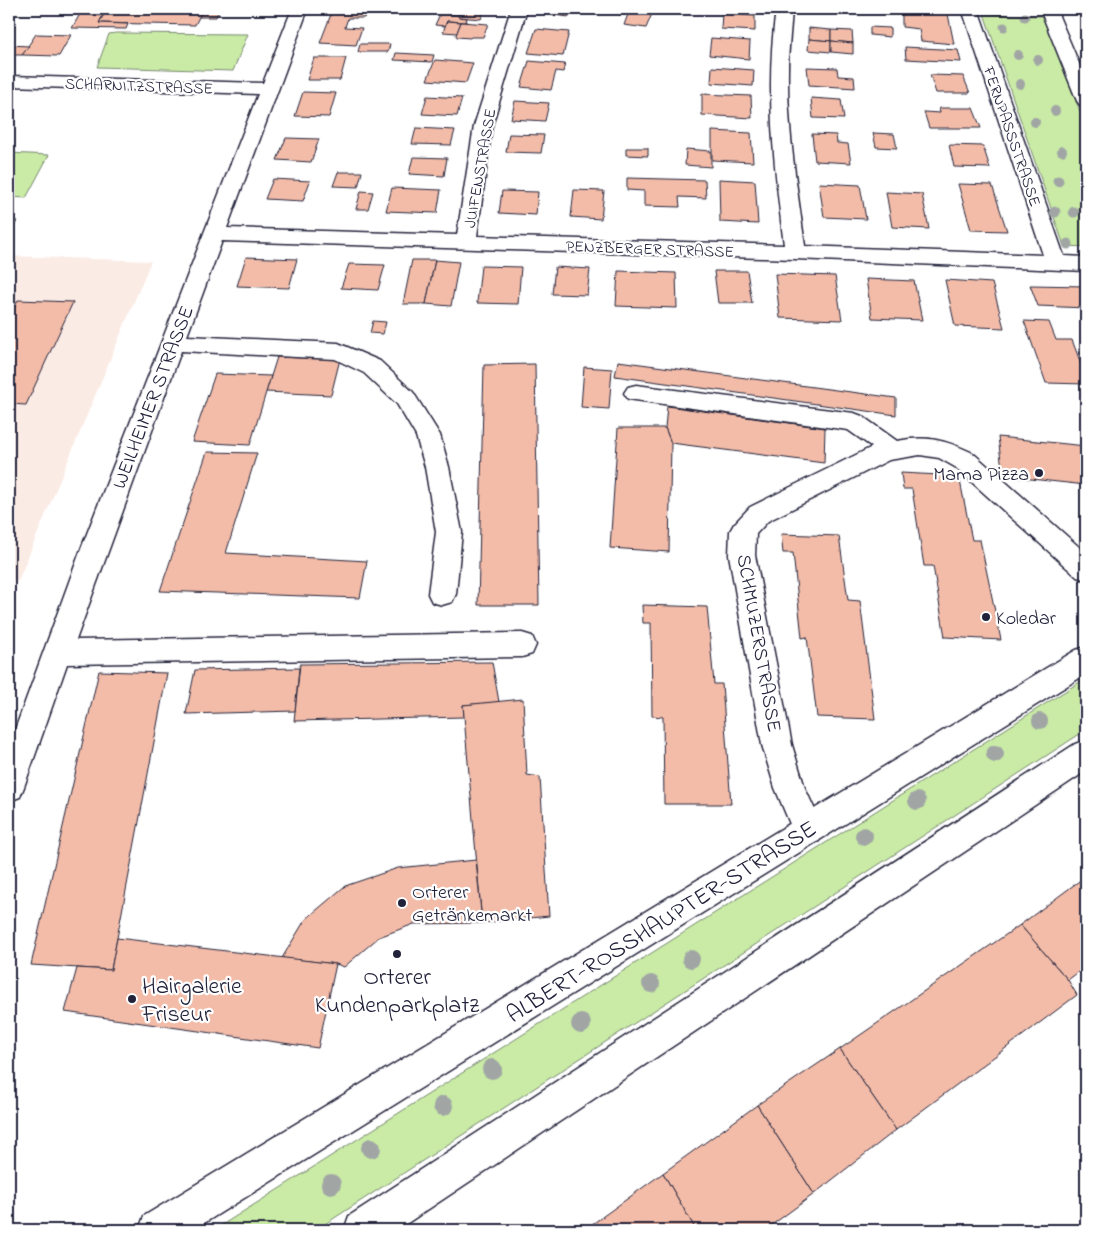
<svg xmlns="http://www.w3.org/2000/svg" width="1095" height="1239" viewBox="0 0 1095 1239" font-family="'Indie Flower',sans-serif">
  <rect width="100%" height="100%" fill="#fff"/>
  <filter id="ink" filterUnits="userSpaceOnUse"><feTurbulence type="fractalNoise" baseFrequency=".02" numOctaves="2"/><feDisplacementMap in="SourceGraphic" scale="10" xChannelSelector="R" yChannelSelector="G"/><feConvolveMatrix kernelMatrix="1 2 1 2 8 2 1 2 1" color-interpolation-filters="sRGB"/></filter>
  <g filter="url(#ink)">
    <!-- built -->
    <polygon fill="#fbebe5" points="9,256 151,261 18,581 9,580"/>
    <!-- green -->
    <g fill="#c9eba5" stroke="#768670">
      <polygon points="984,14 1042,16 1086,126 1086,247 1064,246"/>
      <polygon points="116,33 243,34 248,34 233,71 97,67 109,34"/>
      <polygon points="9,153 49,155 26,198 9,197"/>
      <polygon points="1086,678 1086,730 316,1230 214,1230"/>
    </g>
    <!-- building -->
    <g fill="#f3bca8" stroke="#22223b">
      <polygon points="78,9 107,9 103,15 75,14"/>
      <polygon points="107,9 203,9 195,25 99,23"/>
      <polygon points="203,9 220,9 216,17 199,17"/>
      <polygon points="333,9 367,9 364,18 348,18 345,27 362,28 356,45 320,43"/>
      <polygon points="462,9 485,9 481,19 458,17"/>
      <polygon points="543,9 573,9 569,17 541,13"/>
      <polygon points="630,9 654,9 646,28 624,25"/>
      <polygon points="836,9 871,9 870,13"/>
      <polygon points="902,9 948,14 954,44 921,41 919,29 902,27"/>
      <polygon points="722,13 755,16 755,31 721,29"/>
      <polygon points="80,14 103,15 99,23 128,24 126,29 72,28"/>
      <polygon points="440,14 459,15 458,17 467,18 466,22 447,21 445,26 435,25"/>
      <polygon points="447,21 461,22 457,33 443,32"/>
      <polygon points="461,22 488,24 483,37 471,37 470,38 457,37 456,35"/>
      <polygon points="870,27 890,28 890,37 870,35"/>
      <polygon points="809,28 831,30 831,41 809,39"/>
      <polygon points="536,29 569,32 563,56 528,53"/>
      <polygon points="831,30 852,31 853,43 831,41"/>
      <polygon points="36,34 71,35 59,56 22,55"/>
      <polygon points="711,38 750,41 749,59 709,55"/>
      <polygon points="809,39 831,41 831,52 808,50"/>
      <polygon points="831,41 853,43 853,54 831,52"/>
      <polygon points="360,44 390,44 388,52 358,52"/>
      <polygon points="9,45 29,46 22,55 9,55"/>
      <polygon points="905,47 958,50 961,62 906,59"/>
      <polygon points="396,53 434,55 432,62 394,60"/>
      <polygon points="314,58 346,58 340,80 307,80"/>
      <polygon points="435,60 473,63 466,83 427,80"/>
      <polygon points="529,61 565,64 563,72 556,71 551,90 521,87"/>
      <polygon points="712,67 754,70 753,86 711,83"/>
      <polygon points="807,67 837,68 838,76 854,77 855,88 809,85"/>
      <polygon points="930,75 963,76 970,93 936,93"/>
      <polygon points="303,92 336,93 329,117 295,116"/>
      <polygon points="702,94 751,96 752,118 702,115"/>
      <polygon points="427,96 462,98 457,116 422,114"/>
      <polygon points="811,98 841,100 844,119 813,118"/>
      <polygon points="515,101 549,103 545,121 511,119"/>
      <polygon points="939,108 973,108 981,128 929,128 924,112 940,113"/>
      <polygon points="416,128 455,130 451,145 412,144"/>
      <polygon points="712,131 751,133 753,162 712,160"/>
      <polygon points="873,133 894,134 897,148 876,147"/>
      <polygon points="509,134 544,135 541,153 506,152"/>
      <polygon points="812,134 836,135 837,143 848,144 851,163 815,161"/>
      <polygon points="286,138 319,139 311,162 277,160"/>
      <polygon points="949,145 983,146 990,168 954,167"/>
      <polygon points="626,148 648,148 648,156 626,155"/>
      <polygon points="686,149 711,151 711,167 685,165"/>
      <polygon points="413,157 447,158 444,176 409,174"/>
      <polygon points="338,172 362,172 358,187 333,186"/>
      <polygon points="627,178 705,180 706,198 679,197 680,207 644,206 644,191 627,190"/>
      <polygon points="273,179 310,181 303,201 265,199"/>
      <polygon points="719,179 755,181 758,224 720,222"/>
      <polygon points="819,183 860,185 866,219 824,217"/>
      <polygon points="958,184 992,185 1007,231 971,230"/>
      <polygon points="392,188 441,190 437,213 386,211"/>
      <polygon points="574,190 604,191 601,219 571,217"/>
      <polygon points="361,191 373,192 368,209 356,209"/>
      <polygon points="502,191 538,192 536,215 499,213"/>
      <polygon points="886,192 922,194 929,229 892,227"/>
      <polygon points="9,220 17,221 9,235"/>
      <polygon points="246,257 297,259 289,288 237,286"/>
      <polygon points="412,260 435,260 426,304 403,304"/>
      <polygon points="435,260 459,262 451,306 426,304"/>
      <polygon points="349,264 385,265 378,290 341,288"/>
      <polygon points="481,266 521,267 518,304 477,303"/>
      <polygon points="555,267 590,269 587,295 552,294"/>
      <polygon points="618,271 676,273 677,308 616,306"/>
      <polygon points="714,271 747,271 752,303 718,303"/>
      <polygon points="775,274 835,276 842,320 780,318"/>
      <polygon points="866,279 914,281 922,320 872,318"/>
      <polygon points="945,280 992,283 1004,328 955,326"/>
      <polygon points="1030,285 1086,286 1086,308 1038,306"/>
      <polygon points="18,300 73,302 26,405 9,404 9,318"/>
      <polygon points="373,321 386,322 383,334 370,333"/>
      <polygon points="1024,321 1049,322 1056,340 1072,340 1086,377 1086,384 1046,383"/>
      <polygon points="277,357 340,359 331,395 266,392"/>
      <polygon points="618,361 896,398 896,415 615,376"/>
      <polygon points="535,364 539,605 478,605 484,365"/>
      <polygon points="584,367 612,369 609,409 581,407"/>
      <polygon points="215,374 271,376 250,445 192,442"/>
      <polygon points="667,406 825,428 824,463 671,443 665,428"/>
      <polygon points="618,428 665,428 671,443 669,552 610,548"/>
      <polygon points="998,437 1086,446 1086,485 1003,476"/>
      <polygon points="207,452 257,453 226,553 367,561 360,598 160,591"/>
      <polygon points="901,473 959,476 972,540 980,540 1001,640 945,637 933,566 924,566 912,489 903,489"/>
      <polygon points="781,534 839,536 848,600 860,601 875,719 817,717 807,637 802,638 793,553 783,553"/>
      <polygon points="642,605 707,607 714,684 722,684 731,804 664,804 663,717 652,716 651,623 643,623"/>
      <polygon points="492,662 499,702 463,705 464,717 294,721 300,664"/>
      <polygon points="299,668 295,711 186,714 195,670"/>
      <polygon points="99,671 167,673 111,970 31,965"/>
      <polygon points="523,699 527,775 540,777 549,916 482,923 463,705"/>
      <polygon points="476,860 482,923 414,924 379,937 344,967 336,964 282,958 305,920 345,886 398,868"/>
      <polygon points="1086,876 1086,966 1068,980 1020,925"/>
      <polygon points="1020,925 1068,980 1077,995 896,1130 840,1049"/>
      <polygon points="117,938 336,964 318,1048 65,1012 77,968 111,970"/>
      <polygon points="840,1049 896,1130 814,1194 757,1105"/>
      <polygon points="757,1105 814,1194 765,1230 696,1230 663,1173"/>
      <polygon points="663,1173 696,1230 584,1230"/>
    </g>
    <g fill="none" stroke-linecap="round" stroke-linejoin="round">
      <defs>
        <g id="minor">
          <path d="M292 9H308L227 228 457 235 474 126 511 9H527L492 126 477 236 784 245C774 166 765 89 776 9H792C791 29 788 49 788 70 787 129 797 187 805 246L1043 255 962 9H978L1064 256 1086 257V271L795 259 222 241 187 336 338 343 380 361 413 392 440 435 449 467 462 532 456 594 452 602 442 605 432 602 428 594 436 532 425 467 416 436 397 404 364 373 335 359 181 351 76 640 522 633 532 636 536 645 532 654 522 657 67 664 24 787 20 797 9 801V746L81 549 258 94 9 86V76L263 83Z"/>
          <polygon points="1040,9 1056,9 1086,80 1086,106 1080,105 1077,101"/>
          <path d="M636 385 854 413 862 416 897 441C928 435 945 440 973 453L1086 553V580L1077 577 955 467 939 458 920 455 889 460 768 521 756 534 755 555 792 745 805 788 824 830 819 841 808 845 797 841 775 788 762 745 729 555 730 531 734 524 750 507 872 447 848 430 628 399 624 393 628 387Z"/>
        </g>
        <g id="major">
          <polygon points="1086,647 1086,674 193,1230 139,1230 144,1216 1076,650"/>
          <polygon points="1086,740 1086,771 397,1230 344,1230 349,1216 1075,744"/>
        </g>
      </defs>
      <!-- minor casing -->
      <use href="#minor" stroke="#22223b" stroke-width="3"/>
      <!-- major casing -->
      <use href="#major" stroke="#22223b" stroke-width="3"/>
      <!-- minor -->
      <use href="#minor" fill="#fff" fill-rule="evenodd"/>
      <!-- major -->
      <use href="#major" fill="#fff" fill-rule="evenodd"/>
    </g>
    <!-- trees -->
    <g fill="#a1a6a5">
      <circle cx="1025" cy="17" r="4.5"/>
      <circle cx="1004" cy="27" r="4.5"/>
      <circle cx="1018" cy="55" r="5"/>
      <circle cx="1038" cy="60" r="5"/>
      <circle cx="1020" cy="84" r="5"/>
      <circle cx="1055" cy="111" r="5"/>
      <circle cx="1035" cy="122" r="5"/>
      <circle cx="1062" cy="151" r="5"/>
      <circle cx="1058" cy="181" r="5.5"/>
      <circle cx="1055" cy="212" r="5.5"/>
      <circle cx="1074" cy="212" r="5.5"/>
      <circle cx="1068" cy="244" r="5.5"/>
      <circle cx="1040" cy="721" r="8"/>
      <circle cx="995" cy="754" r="9"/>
      <circle cx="917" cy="801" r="9"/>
      <circle cx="864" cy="836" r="9"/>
      <circle cx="691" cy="959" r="9"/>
      <circle cx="651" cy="984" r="9"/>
      <circle cx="581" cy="1024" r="10"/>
      <circle cx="492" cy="1069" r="10"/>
      <circle cx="443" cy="1106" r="10"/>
      <circle cx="371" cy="1148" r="10"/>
      <circle cx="331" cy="1184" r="10"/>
    </g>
  </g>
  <!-- markers -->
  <g fill="#22223b" stroke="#fff" stroke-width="2">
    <circle cx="1039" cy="473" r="5"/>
    <circle cx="986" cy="617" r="5"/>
    <circle cx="402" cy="903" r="5"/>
    <circle cx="397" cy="954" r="5"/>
    <circle cx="132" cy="999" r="5"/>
  </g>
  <g text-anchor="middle" stroke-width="4.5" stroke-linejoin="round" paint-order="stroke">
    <!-- far-street labels -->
    <g font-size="16" fill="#22223b" stroke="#fff">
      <text transform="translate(139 85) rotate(2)" y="6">SCHARNITZSTRASSE</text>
      <text transform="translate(1013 136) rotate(71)" y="6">FERNPASSSTRASSE</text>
      <text transform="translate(479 168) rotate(-80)" y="6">JUIFENSTRASSE</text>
      <text transform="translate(650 248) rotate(2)" y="6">PENZBERGER STRASSE</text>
    </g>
    <!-- street labels -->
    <g font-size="20" fill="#22223b" stroke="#fff">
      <text transform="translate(152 397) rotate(-69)" y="7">WEILHEIMER STRASSE</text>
      <text transform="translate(760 643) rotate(80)" y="7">SCHMUZERSTRASSE</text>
    </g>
    <!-- poi labels -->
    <g font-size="20" fill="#22223b" stroke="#fff" text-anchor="start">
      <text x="1029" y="480" text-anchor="end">Mama Pizza</text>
      <text x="996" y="624">Koledar</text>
      <text x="412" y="898">Orterer<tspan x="412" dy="23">Getränkemarkt</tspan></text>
    </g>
    <!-- near-street labels -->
    <g font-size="24" fill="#22223b" stroke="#fff">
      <text transform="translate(661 921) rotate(-32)" y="8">ALBERT-ROSSHAUPTER-STRASSE</text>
    </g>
    <!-- near-poi labels -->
    <g font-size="24" fill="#22223b" stroke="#fff">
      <text x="397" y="984">Orterer<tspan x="397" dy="28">Kundenparkplatz</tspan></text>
      <text x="142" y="993" text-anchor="start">Hairgalerie<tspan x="142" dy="28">Friseur</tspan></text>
    </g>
  </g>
  <!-- margin -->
  <rect width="1095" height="1239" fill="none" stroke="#fff" stroke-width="30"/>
  <rect x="15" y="15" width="1065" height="1209" fill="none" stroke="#22223b" stroke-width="2" filter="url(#ink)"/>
</svg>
